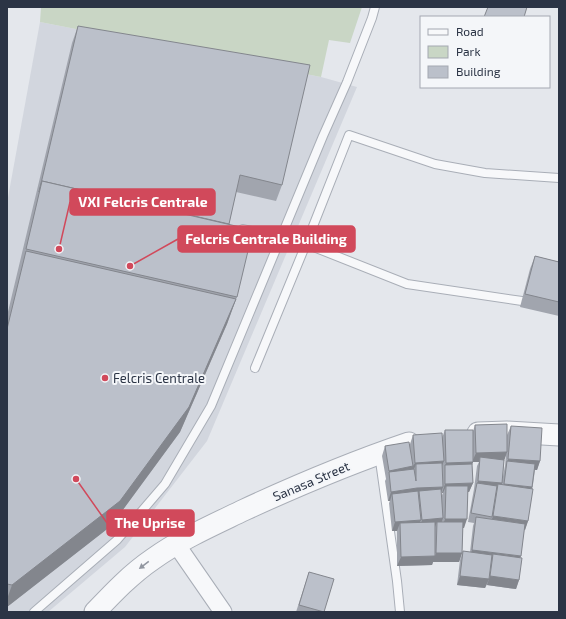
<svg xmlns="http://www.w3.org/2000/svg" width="566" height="619" viewBox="0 0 566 619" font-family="'Exo 2',sans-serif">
  <rect width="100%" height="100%" fill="#e4e7ec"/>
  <!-- built -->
  <polygon fill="#d2d6de" points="40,22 321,77 357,87 207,441 125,547 48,612 7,612 7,203"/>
  <!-- green -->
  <polygon fill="#c9d6c5" points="41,7 362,7 350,43 329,40 321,77 40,22"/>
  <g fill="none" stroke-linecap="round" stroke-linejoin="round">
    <defs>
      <g id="service">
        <polyline points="243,229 282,238"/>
        <polyline points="306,244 407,284 522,301"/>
        <polyline points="255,368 306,244 349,135 435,164 485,173 559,178"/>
        <polyline points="379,454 397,581 400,612"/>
        <polyline points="34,612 117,540 165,484 211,406 323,136 347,82 372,18 375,7"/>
      </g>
      <polyline id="minor" points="176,544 223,612"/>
      <g id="tertiary">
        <polyline points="478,433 507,432 559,435"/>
        <path d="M95 612C113 593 131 574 153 559 181 539 213 525 244 510 298 485 353 462 409 443"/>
      </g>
    </defs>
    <!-- service casing -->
    <use href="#service" stroke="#a9aeb7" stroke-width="10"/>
    <!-- minor casing -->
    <use href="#minor" stroke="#a9aeb7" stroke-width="19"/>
    <!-- tertiary casing -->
    <use href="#tertiary" stroke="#a9aeb7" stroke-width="23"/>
    <!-- service -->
    <use href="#service" stroke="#f7f8fa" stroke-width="8"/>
    <!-- minor -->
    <use href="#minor" stroke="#f7f8fa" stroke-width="17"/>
    <!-- tertiary -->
    <use href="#tertiary" stroke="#f7f8fa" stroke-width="21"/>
  </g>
  <!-- wall -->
  <g fill="#a1a5ae" fill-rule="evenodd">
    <polygon points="78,26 282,185 276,201 236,192 229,224 237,297 227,324 180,432 111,526 7,607 7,316 72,43"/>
    <polygon points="535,256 559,262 559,316 520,307 530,269"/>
    <path d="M475 425 507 441V435L511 426 540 461 537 470H535L528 521 525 530H524L520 558 519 580 516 589 487 585V584L485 588 457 585 460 560 463 551 470 552 473 526 474 523 468 522 474 489 477 466 479 462H473L472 465 473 483 469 492H468L464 528H463L462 553 459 562H433L432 565 397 566V531H392L389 503 390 501H388L385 481 386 479 382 456 385 446 410 444 413 435 442 438 445 430 473 431ZM506 455 505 466 503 476 504 460ZM442 490V493H443L442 495V506L441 493Z"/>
    <polygon points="309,572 324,612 296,612"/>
  </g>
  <!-- shaded-wall -->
  <g fill="#83868d">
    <polygon points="236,299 227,324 180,432 111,526 7,607 7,599 12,585"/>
    <polygon points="507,452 504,461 480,457 479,462 472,462 476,453"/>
    <polygon points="508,459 540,461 537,470 506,468"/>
    <polygon points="444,461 440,470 416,464 413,472 389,472 389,471 413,466 415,463"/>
    <polygon points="473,462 470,471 445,466 446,463"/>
    <polygon points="478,481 502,483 499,492 498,484 496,492 477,484"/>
    <polygon points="473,483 469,492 446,493 446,486 443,493 442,493 445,484"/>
    <polygon points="504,484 532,487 529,496 501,493"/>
    <polygon points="443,487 440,496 419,491 417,497 392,494 390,501 388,501 391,492 417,488"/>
    <polygon points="493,516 528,521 525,530 490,525"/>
    <polygon points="443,518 440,527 437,522 435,527 419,529 422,520"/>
    <polygon points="445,519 467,519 464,528 442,528"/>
    <polygon points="421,520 417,529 400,523 397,531 392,531 395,522"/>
    <polygon points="472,550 521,556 517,565 493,554 491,561 469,559"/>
    <polygon points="436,553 462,553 459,562 433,562 432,565 397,566 401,557 435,556"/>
    <polygon points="460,576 489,579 485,588 457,585"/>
    <polygon points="490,576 519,580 516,589 487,585"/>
  </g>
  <!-- building -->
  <g fill="#bbc0ca" stroke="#83868d">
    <polygon points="488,7 527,7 524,17 484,17"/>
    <polygon points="78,26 310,65 282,185 240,175 229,224 42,181 39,192"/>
    <polygon points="42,181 253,230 237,297 26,249"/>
    <polygon points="26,251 236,299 189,407 120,501 12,585 7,584 7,329"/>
    <polygon points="535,256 559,262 559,302 525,294"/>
    <polygon points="507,424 507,452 476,453 475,425"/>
    <polygon points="511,426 542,428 540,461 508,459"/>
    <polygon points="445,430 473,430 473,462 446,463"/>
    <polygon points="442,433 444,461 415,463 413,435"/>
    <polygon points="409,442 413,466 389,471 385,446"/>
    <polygon points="480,457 504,460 502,483 478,481"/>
    <polygon points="507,461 535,464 532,487 504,484"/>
    <polygon points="442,463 443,487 417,488 391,492 389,472 414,469 416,481 416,464"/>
    <polygon points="472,464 473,483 445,484 445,465"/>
    <polygon points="477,483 497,486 492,517 471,513"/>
    <polygon points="498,484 533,489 528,521 493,516"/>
    <polygon points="446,486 468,486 467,519 445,519"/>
    <polygon points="441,489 443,518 422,520 419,491"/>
    <polygon points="418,491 421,520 395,522 392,494"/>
    <polygon points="476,517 525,524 521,556 472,550"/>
    <polygon points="435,522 435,556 401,557 400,523"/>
    <polygon points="437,522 463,522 462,553 436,553"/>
    <polygon points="463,551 492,555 489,579 460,576"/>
    <polygon points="493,554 522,558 519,580 490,576"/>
    <polygon points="309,572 334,579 324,612 299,605"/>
  </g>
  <!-- one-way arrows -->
  <defs><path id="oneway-solid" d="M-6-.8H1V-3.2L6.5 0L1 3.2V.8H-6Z"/></defs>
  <use fill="#9196a0" href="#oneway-solid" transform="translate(144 565) rotate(143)"/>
  <!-- markers -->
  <circle fill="#d1495b" stroke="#f4f6f9" stroke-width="1.5" cx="105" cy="378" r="4"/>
  <g text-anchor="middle" stroke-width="4" stroke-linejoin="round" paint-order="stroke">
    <!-- poi labels -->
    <g font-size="13" fill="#2b3445" stroke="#f4f6f9" text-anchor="start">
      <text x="113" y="383">Felcris Centrale</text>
    </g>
    <!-- street labels -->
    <g font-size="13" fill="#2b3445" stroke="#f4f6f9">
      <text transform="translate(311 481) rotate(-23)" y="5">Sanasa Street</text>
    </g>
  </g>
  <!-- callouts -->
  <path fill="none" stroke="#d1495b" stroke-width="1.5" d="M59 249L70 202M130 266L178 239M76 479L107 523"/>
  <g fill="#d1495b" stroke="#f4f6f9" stroke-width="1.5">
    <circle cx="59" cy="249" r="4"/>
    <circle cx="130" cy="266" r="4"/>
    <circle cx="76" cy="479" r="4"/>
  </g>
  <g fill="#d1495b" stroke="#d1495b" stroke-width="1.5">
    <rect x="70" y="189" width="145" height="26" rx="4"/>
    <rect x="178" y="226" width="177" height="26" rx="4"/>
    <rect x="107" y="510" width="87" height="26" rx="4"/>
  </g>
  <g font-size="14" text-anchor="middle" font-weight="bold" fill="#fff">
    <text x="143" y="207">VXI Felcris Centrale</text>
    <text x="266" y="244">Felcris Centrale Building</text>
    <text x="150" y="528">The Uprise</text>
  </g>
  <!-- border -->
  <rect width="566" height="619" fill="none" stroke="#2b3445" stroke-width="16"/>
  <!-- legend -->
  <rect x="420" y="16" width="130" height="72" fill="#f4f6f9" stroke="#a4a8b1"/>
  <rect x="428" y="29" width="20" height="6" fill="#f7f8fa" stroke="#a4a8b1"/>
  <text x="456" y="36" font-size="12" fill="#2b3445">Road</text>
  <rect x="428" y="46" width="20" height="12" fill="#c9d6c5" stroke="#a4a8b1"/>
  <text x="456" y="56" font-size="12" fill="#2b3445">Park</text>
  <rect x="428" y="66" width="20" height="12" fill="#bbc0ca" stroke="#a4a8b1"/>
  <text x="456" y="76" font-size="12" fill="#2b3445">Building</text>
</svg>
